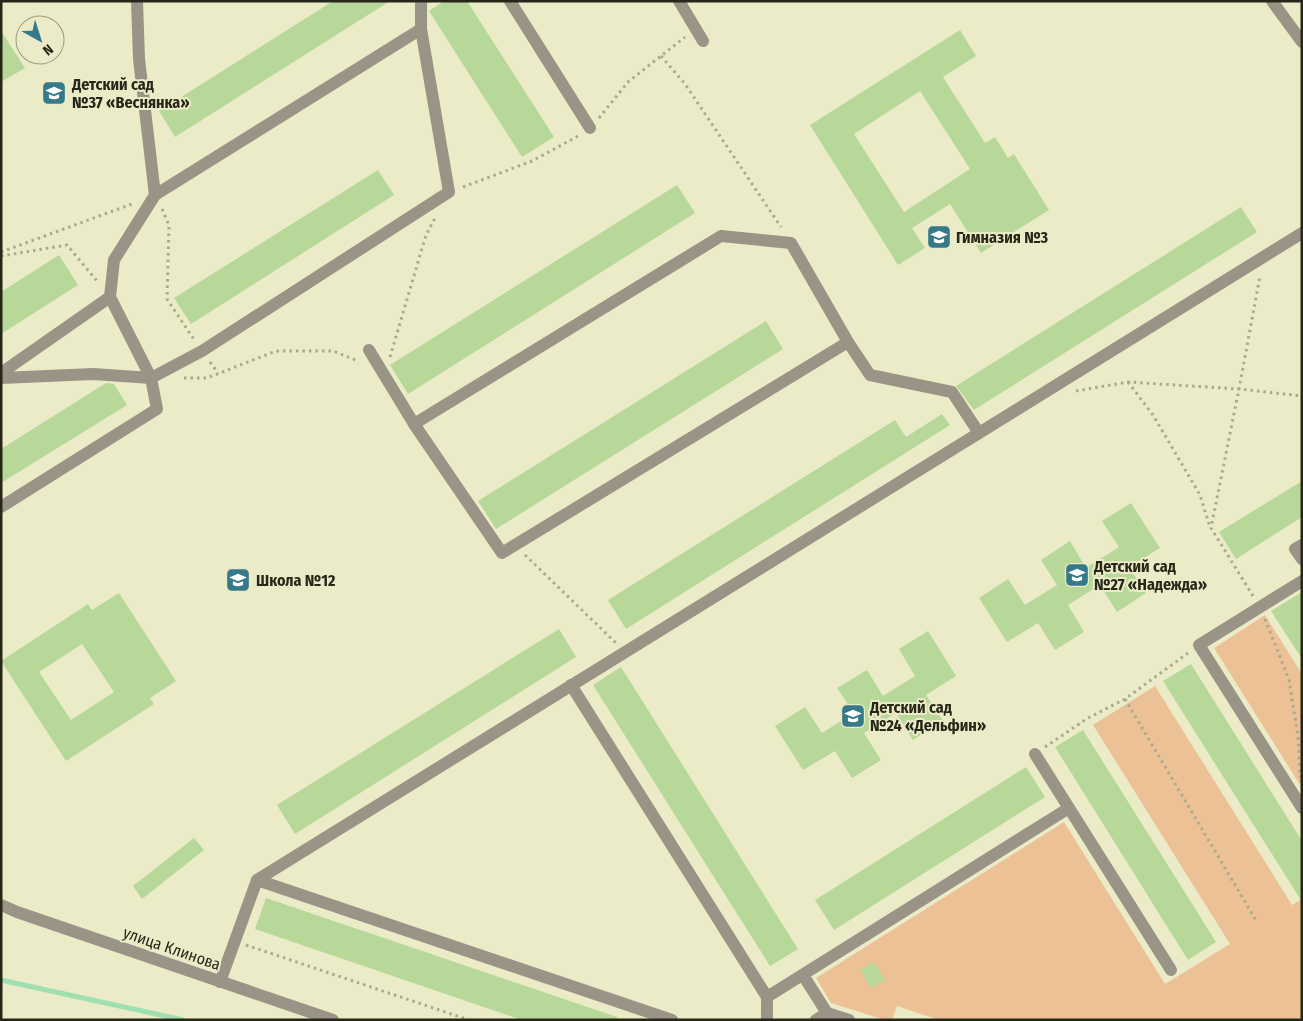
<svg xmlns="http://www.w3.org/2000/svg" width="1303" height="1021" viewBox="0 0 1303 1021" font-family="'Fira Sans Condensed',sans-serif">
  <rect width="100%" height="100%" fill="#ebecc7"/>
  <!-- green -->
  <g fill="#edc196">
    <polygon points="1265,615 1302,674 1302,788 1214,648"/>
    <polygon points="1155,686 1292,905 1302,899 1302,1020 939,1020 897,1006 892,1020 885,1020 831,1003 816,978 1064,822 1165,984 1230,944 1093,725"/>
  </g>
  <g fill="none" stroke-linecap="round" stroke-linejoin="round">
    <!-- stream -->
    <polyline stroke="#a0e0b0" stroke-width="5" points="1,980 183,1020"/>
  </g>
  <!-- building -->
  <g fill="#b7d899" fill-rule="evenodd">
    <polygon points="333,1 390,1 175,137 159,111"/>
    <polygon points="444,1 467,1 554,137 522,157 429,11"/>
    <path d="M960 30 976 56 943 77 985 143 995 137 1008 158 1014 154 1049 210 981 253 950 204 912 228 925 248 898 265 810 125ZM920 91 970 169 904 212 854 134Z"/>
    <polygon points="1,31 25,68 1,82"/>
    <polygon points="378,170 394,195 191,324 174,298"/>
    <polygon points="677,185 695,213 408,394 390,365"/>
    <polygon points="1241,207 1257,232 974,410 956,386"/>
    <polygon points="59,255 78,285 1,334 1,292"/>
    <polygon points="766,321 783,349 496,529 478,501"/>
    <polygon points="106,383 114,384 127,405 1,483 1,449"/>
    <polygon points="942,414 950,425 626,629 608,600 895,420 906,437"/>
    <polygon points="1302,481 1302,517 1236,559 1219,532"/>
    <polygon points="1131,503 1160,548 1129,567 1146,593 1117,612 1100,585 1068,605 1084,632 1055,650 1038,623 1007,642 979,598 1008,579 1025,605 1057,585 1041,560 1070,541 1086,568 1119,547 1102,521"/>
    <polygon points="1302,592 1302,659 1271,611"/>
    <path d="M119 593 176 681 150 698 154 704 66 761 1 661 88 604 92 610ZM82 644 114 692 71 720 39 672Z"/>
    <polygon points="559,629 576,657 295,834 277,805"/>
    <polygon points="928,631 956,676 926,695 943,721 913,740 896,713 864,733 881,760 852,778 835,751 803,770 775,726 805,707 822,733 854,713 837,688 867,670 883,696 915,676 899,649"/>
    <polygon points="1191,664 1302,841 1302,902 1163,681"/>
    <polygon points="621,667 798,949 770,966 593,685"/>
    <polygon points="1083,730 1216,942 1188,960 1055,747"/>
    <polygon points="1026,767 1045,797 834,930 815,900"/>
    <polygon points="194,838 204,850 142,899 133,886"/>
    <polygon points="266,898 617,1017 616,1020 522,1020 255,929"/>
    <polygon points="874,962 885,980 871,988 860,970"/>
  </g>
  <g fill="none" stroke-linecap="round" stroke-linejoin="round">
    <!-- path -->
    <g stroke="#a9aa8c" stroke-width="3" stroke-dasharray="2.5 4" stroke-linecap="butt">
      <polyline points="661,56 685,84 781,227"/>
      <polyline points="599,118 628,82 685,37"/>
      <polyline points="463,187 532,161 580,135"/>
      <polyline points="162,209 169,225 167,299 195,341"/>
      <polyline points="1,252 132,204"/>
      <polyline points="1,256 67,245 97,281"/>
      <polyline points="390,357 426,235 435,218"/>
      <polyline points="210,362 218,373"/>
      <polyline points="184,378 207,378 276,351 333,351 358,361"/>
      <polyline points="1128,382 1153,415 1200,495 1210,527"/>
      <polyline points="1076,391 1128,382 1239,389 1302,396"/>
      <polyline points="525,555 616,643"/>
      <polyline points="1253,596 1211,528 1239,389 1260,276"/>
      <polyline points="1265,619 1289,680 1298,736 1300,777"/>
      <polyline points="1125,699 1257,922"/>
      <polyline points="1045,747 1088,718 1125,699 1188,653"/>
      <polyline points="246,945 469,1020"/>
    </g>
    <!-- minor -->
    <g stroke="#9a9486" stroke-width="12">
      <polyline points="510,1 590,128"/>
      <polyline points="679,1 703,41"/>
      <polyline points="1272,1 1302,42"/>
      <polyline points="155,195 421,29 421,1"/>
      <polyline points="369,350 414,424 502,553 848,342"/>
      <polyline points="1,373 110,297"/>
      <polyline points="1,378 93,374 151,378 202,351 449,192 421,29"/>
      <polyline points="414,424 721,236 791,243 848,342 870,375 952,392 979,433"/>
      <polyline points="1,507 157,409 151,378 110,297 114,260 155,195 139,59 137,1"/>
      <polyline points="1302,545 1295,549 1302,559"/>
      <polyline points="1302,581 1199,645 1302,808"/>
      <polyline points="571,685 767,997 767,1020"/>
      <polyline points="1069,808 1171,970"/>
      <polyline points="257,880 672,1020"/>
      <polyline points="1,905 17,912 333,1020"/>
      <polyline points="803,975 827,1013 849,1020"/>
      <polyline points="220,982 257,880 1302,233"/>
      <polyline points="767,997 1069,808 1035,754"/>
      <polyline points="816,1020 827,1013"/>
    </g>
  </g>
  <!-- icons -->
  <defs>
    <symbol id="school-square" viewBox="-11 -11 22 22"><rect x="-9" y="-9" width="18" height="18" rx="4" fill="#367989" stroke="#ebecc7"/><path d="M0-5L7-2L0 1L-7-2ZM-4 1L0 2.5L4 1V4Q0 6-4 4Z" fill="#fff"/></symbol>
  </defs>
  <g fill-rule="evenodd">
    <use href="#school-square" x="40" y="79" width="28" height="28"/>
    <use href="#school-square" x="925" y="223" width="28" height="28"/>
    <use href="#school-square" x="1063" y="561" width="28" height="28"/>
    <use href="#school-square" x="224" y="566" width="28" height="28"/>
    <use href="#school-square" x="839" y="702" width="28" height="28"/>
  </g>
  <g text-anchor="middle" stroke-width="4" stroke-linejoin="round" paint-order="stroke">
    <!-- poi labels -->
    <g font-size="16" font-weight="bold" fill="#262718" stroke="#ebecc7" text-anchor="start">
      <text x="72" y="90">Детский сад<tspan x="72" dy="18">№37 «Веснянка»</tspan></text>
      <text x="956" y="243">Гимназия №3</text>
      <text x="1094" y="572">Детский сад<tspan x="1094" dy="18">№27 «Надежда»</tspan></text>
      <text x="256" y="586">Школа №12</text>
      <text x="870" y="713">Детский сад<tspan x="870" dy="18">№24 «Дельфин»</tspan></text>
    </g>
    <!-- street labels -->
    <g font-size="16" fill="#262718" stroke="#ebecc7">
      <text transform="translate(172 948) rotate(19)" y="6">улица Клинова</text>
    </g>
  </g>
  <!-- border -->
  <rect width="1303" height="1021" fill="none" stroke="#262718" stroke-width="5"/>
  <!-- north arrow -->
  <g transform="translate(40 40) rotate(141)"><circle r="24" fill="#ebecc7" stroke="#9c9d81"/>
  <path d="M0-4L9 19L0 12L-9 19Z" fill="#367989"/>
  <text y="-8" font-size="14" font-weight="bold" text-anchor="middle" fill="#262718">N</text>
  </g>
</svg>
